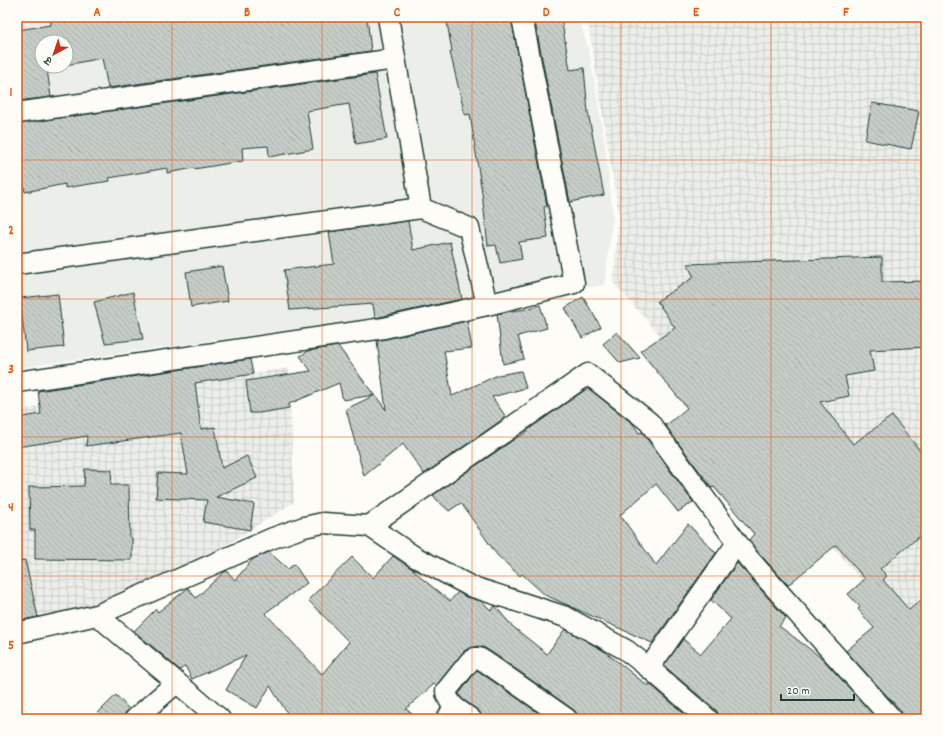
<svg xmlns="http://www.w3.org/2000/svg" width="943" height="736" viewBox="0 0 943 736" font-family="Dekko,'Playpen Sans Deva',sans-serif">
  <defs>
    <pattern id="industrial-grid" width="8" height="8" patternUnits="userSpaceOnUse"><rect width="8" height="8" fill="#eceee9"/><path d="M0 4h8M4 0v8" fill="none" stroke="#cacdc8"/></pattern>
    <pattern id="building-back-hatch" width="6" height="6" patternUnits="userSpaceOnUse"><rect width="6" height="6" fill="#c6cdc7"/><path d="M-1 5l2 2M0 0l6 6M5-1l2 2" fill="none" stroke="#aab1ac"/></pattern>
  </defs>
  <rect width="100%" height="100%" fill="#fdfcf7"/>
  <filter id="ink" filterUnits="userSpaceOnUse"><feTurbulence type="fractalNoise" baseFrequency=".025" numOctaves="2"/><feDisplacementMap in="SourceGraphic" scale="8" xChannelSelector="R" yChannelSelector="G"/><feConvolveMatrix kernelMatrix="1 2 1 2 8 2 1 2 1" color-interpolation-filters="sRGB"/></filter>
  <g filter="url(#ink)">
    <!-- built -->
    <path fill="#eceee9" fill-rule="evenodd" d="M17 17H579L590 56 605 145 613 216 604 285 17 368ZM42 42H66V66H42Z"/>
    <!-- industrial -->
    <g fill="url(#industrial-grid)">
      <polygon points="587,17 926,17 926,658 801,508 709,391 613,282 619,215"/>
      <polygon points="289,368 294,502 119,613 17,631 17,410"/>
    </g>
    <!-- building -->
    <g fill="url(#building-back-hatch)" stroke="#1f3d34">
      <polygon points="50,17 367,17 371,51 108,88 102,58 66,65 66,42 42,42 42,66 61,66 47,69 51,97 17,101 17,30 51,25"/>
      <polygon points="446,17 511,17 547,206 544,207 548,238 519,242 522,259 500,263 496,245 488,246 482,193 470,114 465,115 450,52 452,51"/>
      <polygon points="534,17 561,17 570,70 584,68 588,112 604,195 570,202"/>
      <polygon points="375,74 387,139 356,144 349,104 307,111 313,149 269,157 268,146 242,148 243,161 194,169 194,168 167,173 167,168 109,178 110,181 90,184 65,188 65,184 25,192 17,149 17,124"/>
      <polygon points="872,103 919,111 911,149 865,140"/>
      <polygon points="408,221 413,250 450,242 462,299 375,318 373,304 290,310 284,270 334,264 329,232"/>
      <polygon points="882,257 882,282 926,281 926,347 870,350 874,371 845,376 849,396 820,402 853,444 892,416 926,458 926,531 880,569 887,576 883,580 909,610 926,596 926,719 903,719 903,716 901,711 846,651 874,628 858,609 860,607 848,594 865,579 836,545 788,585 758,552 749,540 754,534 714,487 712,488 665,425 669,423 687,408 640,351 675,328 657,301 694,277 687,264"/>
      <polygon points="222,266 228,301 191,307 186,272"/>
      <polygon points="133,292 143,339 105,343 94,302"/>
      <polygon points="58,294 64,347 26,351 20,298"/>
      <polygon points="583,297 601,327 582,338 565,308"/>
      <polygon points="540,305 547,328 518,336 524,359 503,364 497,314 512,311 526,309"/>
      <polygon points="467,321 472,348 444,351 452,396 498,375 521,371 526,388 492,397 506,417 424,474 403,444 364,476 346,409 375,395 386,410 377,341"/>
      <polygon points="617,332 640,358 620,363 603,344"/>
      <polygon points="338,346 374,395 343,400 339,383 289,404 289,408 259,413 250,413 246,381 311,371 300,356 308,351"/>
      <polygon points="250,359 253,374 195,383 201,429 215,427 222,468 247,456 257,478 216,497 254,504 250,530 203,522 207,500 156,498 158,473 188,474 181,433 86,446 87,436 17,447 17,418 41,414 38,391"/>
      <polygon points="588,388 633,424 639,433 642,432 693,502 678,512 656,484 620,515 656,565 688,524 716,553 652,643 545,595 522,574 520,576 497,555 461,503 449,511 437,500 433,495 519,436 520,437 533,426"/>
      <polygon points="85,469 112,470 111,485 129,485 130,538 132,538 132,560 35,559 35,530 30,530 29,487 84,486"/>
      <polygon points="269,552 288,569 294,564 307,583 265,613 322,674 349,642 308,600 352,557 373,578 393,556 411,568 421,577 420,577 450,601 458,592 466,597 481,601 491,610 495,606 496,607 512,626 547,654 565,629 604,651 648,686 650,684 690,719 578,719 577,714 574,710 493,653 485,648 479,646 469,648 464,651 436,686 434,684 406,709 418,719 291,719 270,686 257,708 226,690 246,655 192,679 185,666 180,670 134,631 156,609 158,612 188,588 196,598 224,572 227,571 235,580 253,559"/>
      <polygon points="25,560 38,617 17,621 17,561"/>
      <polygon points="737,563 786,618 779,626 823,659 877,719 719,719 719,715 716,710 664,666 683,639 701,654 731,619 711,600"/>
      <polygon points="477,670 481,673 547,719 482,719 481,714 478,710 462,699 459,694"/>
      <polygon points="116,695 129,709 124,715 124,719 92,719"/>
    </g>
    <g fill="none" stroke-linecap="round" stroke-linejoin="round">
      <defs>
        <g id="minor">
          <polyline points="388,17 421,208"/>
          <polyline points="17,113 395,59"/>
          <polyline points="17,264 421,208 469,228 487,305"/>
          <polyline points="17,382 384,328 487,305 574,283 522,17"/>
          <polyline points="369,526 588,374 649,422 749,559 892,719"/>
          <polyline points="97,615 220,719"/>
          <polyline points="17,633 97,615 273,538 304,527 323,523 369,526 415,557 470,586 566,617 626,650 649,668 708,719"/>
          <polyline points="649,668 737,543"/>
          <path d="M454 707C451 702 446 698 446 691L470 661 475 658H479L487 663 567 719"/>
          <polyline points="135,719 176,683"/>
          <polyline points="447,719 454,707 471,719"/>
        </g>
      </defs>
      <!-- minor casing -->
      <use href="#minor" stroke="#1f3d34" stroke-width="23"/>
      <!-- minor -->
      <use href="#minor" stroke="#fdfcf7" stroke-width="20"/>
    </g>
  </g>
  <!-- grid -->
  <path fill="none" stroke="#e8590c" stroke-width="1" stroke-opacity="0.55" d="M172 17V719M322 17V719M472 17V719M621 17V719M771 17V719M17 160H926M17 299H926M17 437H926M17 576H926"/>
  <!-- margin -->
  <rect width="943" height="736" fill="none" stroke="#fdfcf7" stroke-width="44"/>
  <!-- north arrow -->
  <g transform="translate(54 54) rotate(220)"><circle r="19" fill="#fdfcf7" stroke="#a4b0a9"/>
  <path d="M0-3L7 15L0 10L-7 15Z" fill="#c8321e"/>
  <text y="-6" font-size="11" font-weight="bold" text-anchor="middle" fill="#1f3d34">उ</text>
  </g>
  <!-- scale -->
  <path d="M781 694v6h73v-6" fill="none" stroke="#1f3d34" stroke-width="2"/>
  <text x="787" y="694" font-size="12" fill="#1f3d34" stroke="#fdfcf7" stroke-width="3" paint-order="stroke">20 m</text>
  <rect x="22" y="22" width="899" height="692" fill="none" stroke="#e8590c" stroke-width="1.5"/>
  <g font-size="13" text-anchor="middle" font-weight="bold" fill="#e8590c">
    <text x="97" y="16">A</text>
    <text x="247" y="16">B</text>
    <text x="397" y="16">C</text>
    <text x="546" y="16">D</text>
    <text x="696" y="16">E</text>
    <text x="846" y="16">F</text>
    <text x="11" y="96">1</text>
    <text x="11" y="234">2</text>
    <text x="11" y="373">3</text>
    <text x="11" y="511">4</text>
    <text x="11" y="649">5</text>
  </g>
</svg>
